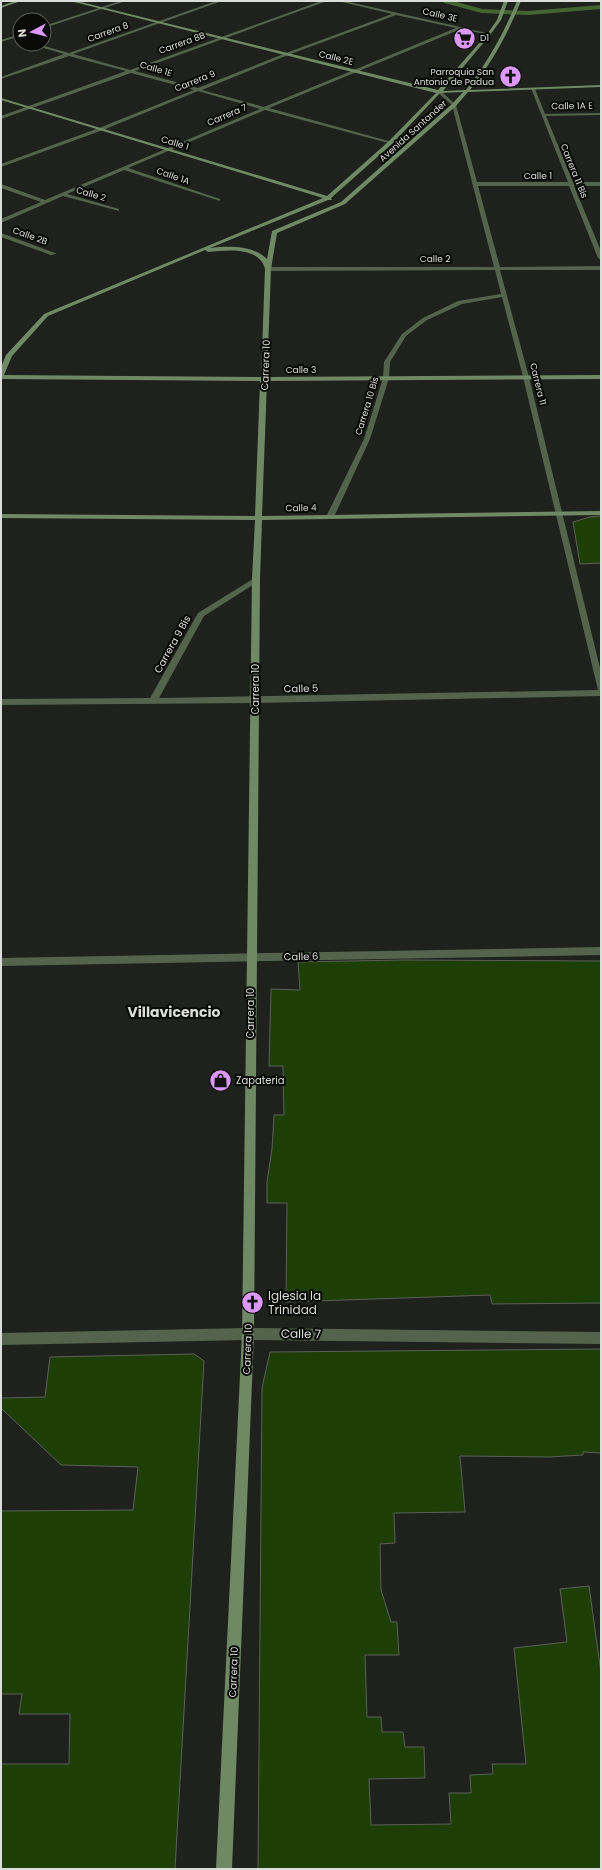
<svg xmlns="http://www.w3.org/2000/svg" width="602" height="1870" viewBox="0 0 602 1870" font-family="Poppins,sans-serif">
  <rect width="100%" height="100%" fill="#1e211c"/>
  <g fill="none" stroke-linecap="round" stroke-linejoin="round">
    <!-- stream -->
    <polyline stroke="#426430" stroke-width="4" points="445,1 482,11 528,13 601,7"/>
  </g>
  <!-- building -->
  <g fill="#1d3e07" stroke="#5c605b">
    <polygon points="601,516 601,563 580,564 573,522 590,517"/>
    <polygon points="403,960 601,961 601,1303 492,1304 490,1295 286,1302 287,1203 267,1203 267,1182 272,1149 274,1115 284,1115 283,1066 269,1066 271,989 300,990 298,962"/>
    <polygon points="601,1349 601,1453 583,1452 583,1455 549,1457 460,1456 465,1512 394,1513 395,1543 380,1544 381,1590 391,1622 397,1622 399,1655 365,1655 367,1717 381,1717 382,1732 403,1732 405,1747 424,1747 425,1778 369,1779 371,1825 451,1824 449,1793 471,1793 470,1775 493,1774 492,1764 526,1764 514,1648 567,1642 560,1589 589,1586 601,1673 601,1869 258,1869 262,1388 270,1352"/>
    <polygon points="194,1354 204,1361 175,1869 1,1869 1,1764 69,1764 70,1714 19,1714 22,1694 1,1694 1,1511 133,1510 138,1467 61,1465 1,1408 1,1398 45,1397 50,1357"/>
  </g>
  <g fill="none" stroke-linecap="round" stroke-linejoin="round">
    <!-- street -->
    <g fill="#53634c" fill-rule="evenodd">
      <polygon points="120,1 126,1 44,28 44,26"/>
      <path d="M216 1H222L73 54 130 70 321 1H327L135 71 198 88 286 53 392 14 338 1H345L491 34 489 35 461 29 269 108 392 142V144L265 110 128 168 220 199V201L124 170 67 194 119 209V211L63 196 1 223V219L41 202 1 188V184L45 200 260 109 198 91 103 130 1 167V164L99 128 194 90 131 73 1 119V116L126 71 69 56 1 79V77L64 54 30 44H37L69 53ZM396 15 456 28 264 107 202 90 288 55Z"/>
      <polygon points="20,34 20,36 1,42 1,40"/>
      <polygon points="531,88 535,89 545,114 601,113 601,115 546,116 573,182 601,182 601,186 574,186 601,251 601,260 598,258 569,186 478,186 500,267 601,266 601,270 500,270 529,377 601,672 601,696 256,703 1,705 1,699 150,698 198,613 256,577 260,579 259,581 204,616 159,698 598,690 523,377 502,297 462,304 427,320 406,336 390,362 389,378 370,439 334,517 330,519 326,517 364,439 383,378 384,362 402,334 423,318 458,301 501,294 495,270 268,271 265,269 268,267 494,267 452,105 437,92 441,91 456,105 477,182 568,182"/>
      <polygon points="1,233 55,253 56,254 51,255 1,237"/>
      <polygon points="601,947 601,955 1,966 1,958"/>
      <polygon points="248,1328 601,1332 601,1344 248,1340 1,1345 1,1333"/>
    </g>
    <!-- secondary -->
    <g fill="#708965" fill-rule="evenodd">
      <polygon points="15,1 21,1 1,8 1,6"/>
      <path d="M70 1H77L438 90 488 33 497 20 504 1H508L501 20 490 35 443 91 466 90C487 63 504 33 517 1H521C508 33 492 63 470 90L601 85V87L468 92 456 106 345 204 277 233 271 269 267 377 601 375V379L267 381 262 516 601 511V515L262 520 260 579 254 1334 232 1869H216L242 1334 252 579 255 520 1 518V514L255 516 260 381 1 379V367L6 355 44 314 323 198 1 100V98L327 196 388 142 436 93ZM463 92 452 104 341 202 272 231 267 259C253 245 228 246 210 248L328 200H332L331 198 392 144 440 93ZM205 250 208 252C227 250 259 246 265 269L261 377 4 375 12 356 48 316Z"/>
    </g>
  </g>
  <!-- icons -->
  <defs>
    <symbol id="supermarket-disc" viewBox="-11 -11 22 22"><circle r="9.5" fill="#db99f5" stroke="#090a08"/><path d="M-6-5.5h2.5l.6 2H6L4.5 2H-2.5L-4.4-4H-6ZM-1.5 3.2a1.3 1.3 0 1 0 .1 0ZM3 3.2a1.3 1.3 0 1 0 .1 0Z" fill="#111"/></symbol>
    <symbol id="church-disc" viewBox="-11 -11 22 22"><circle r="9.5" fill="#db99f5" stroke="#090a08"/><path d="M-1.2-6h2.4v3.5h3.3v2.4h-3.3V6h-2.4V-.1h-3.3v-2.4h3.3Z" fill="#111"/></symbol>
    <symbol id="shop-disc" viewBox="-11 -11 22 22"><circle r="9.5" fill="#db99f5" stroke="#090a08"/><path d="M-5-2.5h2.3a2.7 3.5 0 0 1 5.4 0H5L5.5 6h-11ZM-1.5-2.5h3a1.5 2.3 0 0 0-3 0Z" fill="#111"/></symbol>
  </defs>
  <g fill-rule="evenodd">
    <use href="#supermarket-disc" x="452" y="26" width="25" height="25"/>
    <use href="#church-disc" x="498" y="64" width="25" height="25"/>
    <use href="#shop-disc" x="208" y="1068" width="25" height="25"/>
    <use href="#church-disc" x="240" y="1290" width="25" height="25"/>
  </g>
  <g text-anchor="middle" stroke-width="4" stroke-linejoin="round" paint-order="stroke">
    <!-- far-street labels -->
    <g font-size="9" fill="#dbddda" stroke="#090a08">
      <text transform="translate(440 15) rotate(13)" y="3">Calle 3E</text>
      <text transform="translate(108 32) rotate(-20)" y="3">Carrera 8</text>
      <text transform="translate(182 43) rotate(-20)" y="3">Carrera 8B</text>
      <text transform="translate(336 58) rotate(14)" y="3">Calle 2E</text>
      <text transform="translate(156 69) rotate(16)" y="3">Calle 1E</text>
      <text transform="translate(195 81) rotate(-22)" y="3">Carrera 9</text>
      <text transform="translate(572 106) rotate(-1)" y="3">Calle 1A E</text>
      <text transform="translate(227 115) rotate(-23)" y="3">Carrera 7</text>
      <text transform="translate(413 131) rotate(-42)" y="3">Avenida Santander</text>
      <text transform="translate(175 143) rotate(17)" y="3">Calle 1</text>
      <text transform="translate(574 171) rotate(68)" y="3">Carrera 11 Bis</text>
      <text transform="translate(173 176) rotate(19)" y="3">Calle 1A</text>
      <text x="538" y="179">Calle 1</text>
      <text transform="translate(91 194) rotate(17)" y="3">Calle 2</text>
      <text transform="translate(30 236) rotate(20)" y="3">Calle 2B</text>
      <text x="435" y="262">Calle 2</text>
      <text x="301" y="373">Calle 3</text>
      <text transform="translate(538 384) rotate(76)" y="3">Carrera 11</text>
      <text transform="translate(367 406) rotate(-73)" y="3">Carrera 10 Bis</text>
      <text transform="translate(301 508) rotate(-1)" y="3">Calle 4</text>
    </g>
    <!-- far-poi labels -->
    <g font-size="9" fill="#dbddda" stroke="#090a08" text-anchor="start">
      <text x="480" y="41">D1</text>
      <text x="494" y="75" text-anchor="end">Parroquia San<tspan x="494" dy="10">Antonio de Padua</tspan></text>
    </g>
    <!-- street labels -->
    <g font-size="10" fill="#dbddda" stroke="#090a08">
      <text transform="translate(265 365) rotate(-88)" y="4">Carrera 10</text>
      <text transform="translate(172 644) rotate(-61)" y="4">Carrera 9 Bis</text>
      <text transform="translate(301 688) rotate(-1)" y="4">Calle 5</text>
      <text transform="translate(255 689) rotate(-90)" y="4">Carrera 10</text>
      <text transform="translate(301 956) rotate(-1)" y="4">Calle 6</text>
      <text transform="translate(250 1013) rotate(-90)" y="4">Carrera 10</text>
      <text transform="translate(247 1349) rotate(-88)" y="4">Carrera 10</text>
      <text transform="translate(233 1672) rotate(-88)" y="4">Carrera 10</text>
    </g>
    <!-- poi labels -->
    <g font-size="10" fill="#dbddda" stroke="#090a08" text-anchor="start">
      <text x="236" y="1084">Zapateria</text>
    </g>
    <!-- near-poi labels -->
    <g font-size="12" fill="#dbddda" stroke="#090a08" text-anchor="start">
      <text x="268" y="1300">Iglesia la<tspan x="268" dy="14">Trinidad</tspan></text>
    </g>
    <!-- near-street labels -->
    <g font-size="12" fill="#dbddda" stroke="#090a08">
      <text transform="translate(301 1334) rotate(1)" y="4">Calle 7</text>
    </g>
    <!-- district labels -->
    <g font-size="14" font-weight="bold" fill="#dbddda" stroke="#090a08">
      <text x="174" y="1017">Villavicencio</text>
    </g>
  </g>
  <!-- border -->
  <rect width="602" height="1870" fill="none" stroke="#dbddda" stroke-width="4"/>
  <!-- north arrow -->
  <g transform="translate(32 32) rotate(263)"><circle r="19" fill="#090a08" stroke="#5d5e5c"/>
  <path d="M0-3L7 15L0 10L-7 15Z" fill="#db99f5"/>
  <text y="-6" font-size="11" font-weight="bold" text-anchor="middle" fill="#dbddda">N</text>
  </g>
</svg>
